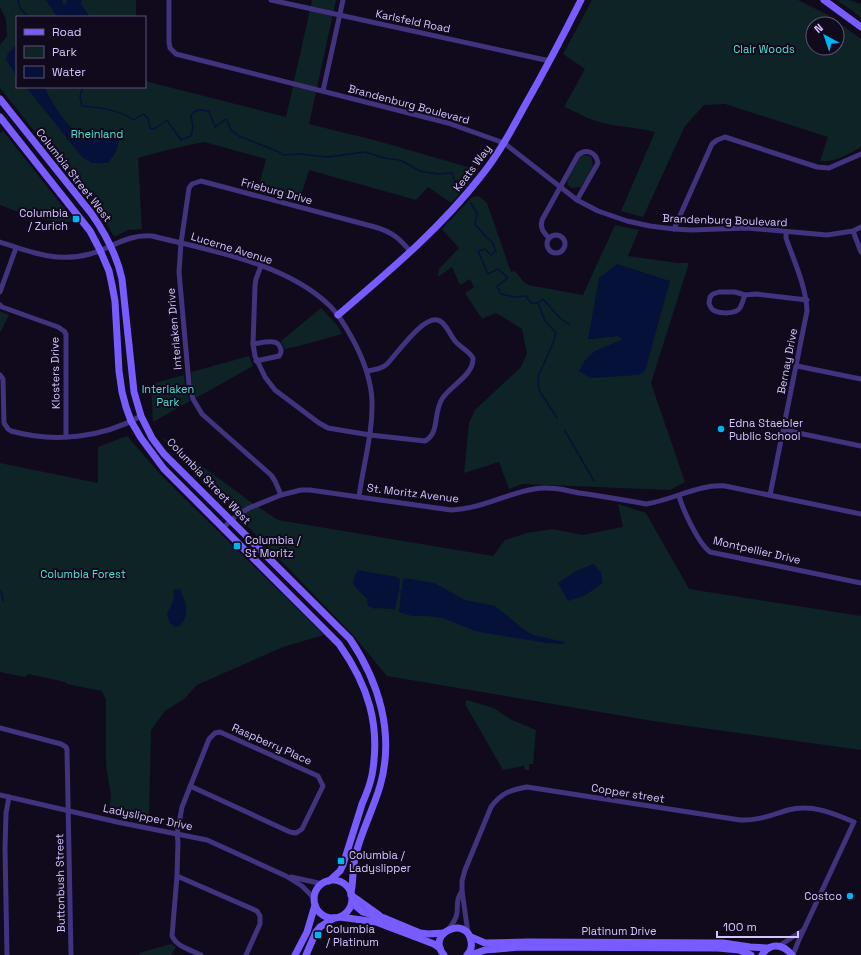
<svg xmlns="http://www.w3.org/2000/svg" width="861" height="955" viewBox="0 0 861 955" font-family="'Space Grotesk',sans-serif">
  <rect width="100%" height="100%" fill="#100a1c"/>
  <!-- green -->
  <g fill="#0d2326" fill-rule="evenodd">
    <polygon points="0,0 136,0 136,17 17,17 17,87 145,87 145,81 286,117 312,0 336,0 309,124 378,141 478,170 467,186 451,203 428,187 416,200 309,170 299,202 257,192 266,159 204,142 171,149 138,158 142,229 128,230 116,236 113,235 102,216 0,88 0,45 7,36 6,20 0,7"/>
    <path d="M592 0H798L828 15 861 39V147C848 154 835 163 820 161L828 137 725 104 704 105 685 126 643 217 621 211 655 132C635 127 613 127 593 120 583 117 574 110 564 107L585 69 563 54ZM813 24H837V48H813Z"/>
    <polygon points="836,0 849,0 861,4 861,18 850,9"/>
    <path d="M3 131 75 222C45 223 27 215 0 205V133Z"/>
    <path d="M582 155 590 156C598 165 586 178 581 187L572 188 568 185 567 181 579 158Z"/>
    <path d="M479 196 487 203 511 272 515 271 523 281 528 285 583 295 615 225 639 230 628 256 678 263H689L651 383 685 482 670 490 522 484 509 489 499 462 464 473 469 423 475 410 521 367 527 353 522 329 496 313 482 319 465 293 474 287 470 279 460 285 452 267 438 277 439 269 459 248 442 229 472 197ZM670 281 590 378 623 338 617 336 589 339Z"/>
    <polygon points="321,308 337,325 342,334 299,346 285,349 281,341"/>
    <polygon points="0,311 9,315 0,333"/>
    <polygon points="249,356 253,366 196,398 192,386 191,372"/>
    <polygon points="184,375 186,391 190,401 153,422 151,384"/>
    <polygon points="127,436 163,477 324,635 283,647 197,685 184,699 165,711 151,730 149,817 109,809 111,797 106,765 106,700 102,691 67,684 65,682 28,674 25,677 0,672 0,463 98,483 98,447"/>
    <polygon points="160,436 239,493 249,501 278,520 493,556 505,540 527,533 552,529 583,535 623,527 618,504 646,513 689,589 861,616 861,750 659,722 387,676 353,635"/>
    <polygon points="467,700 494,708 510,719 536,730 533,764 529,764 529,770 525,770 524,766 503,770 465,704"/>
    <polygon points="171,944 176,947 171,955 139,955 139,953"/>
  </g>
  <!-- water -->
  <g fill="#061139">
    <polygon points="46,0 62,0 63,4 66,4 67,0 82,0 81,4 90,17 57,17"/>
    <polygon points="15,46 17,47 17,77 6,59 8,53"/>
    <path d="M26 87H44C51 100 63 122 75 130 89 139 103 122 119 140L116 152 108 163H92L82 157Z"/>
    <polygon points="617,264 670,281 645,371 639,375 590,378 579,371 585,360 595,351 621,340 622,338 617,336 588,339 599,278"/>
    <polygon points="594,564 601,573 603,583 584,596 568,601 558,583 576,571"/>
    <polygon points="358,570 397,577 400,580 399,590 402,590 403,580 405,578 434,583 465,600 495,606 526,631 534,635 564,642 564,644 548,643 491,634 475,631 443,618 426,616 412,616 399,612 401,591 399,591 395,609 377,608 376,609 368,606 367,599 355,587 353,583 354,577"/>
    <path d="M180 589C186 604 191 612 180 626L175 627 170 623 167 614 174 599 173 590Z"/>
  </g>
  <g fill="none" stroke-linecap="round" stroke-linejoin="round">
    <!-- stream -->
    <g stroke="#061139" stroke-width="1.5">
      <polyline points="18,0 20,8 28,17"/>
      <path d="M80 87 82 89 80 96 82 106C102 108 116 109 134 120L143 114 148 118 150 128 154 129 167 120 181 140 191 136 193 127 191 115 195 111 201 110 209 111 215 127 226 119 231 130 239 136 279 152 283 155 300 154 327 157 365 152 384 158 400 160 420 171 438 174 452 173 458 191"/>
      <polyline points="471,203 477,213 475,224 485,236 492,242 496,251 491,255 485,249 478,251 488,274 498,269 508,278 497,286 501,294 515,297 526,296 531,303 538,303 543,299 560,318 570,325"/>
      <polyline points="538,303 545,321 556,333 553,343 538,377 539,390 557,418"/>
      <polyline points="565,431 594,481"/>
      <polyline points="0,591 2,594 3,601"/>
    </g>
    <!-- street -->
    <g stroke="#41337d" stroke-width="5">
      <polyline points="169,0 169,42 170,48 176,54 448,123 504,143 577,200 598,211 627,221 650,226 674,229 691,230 747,228 827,235 853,231 861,227"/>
      <polyline points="271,0 550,61"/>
      <polyline points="323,91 343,0"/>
      <polyline points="674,229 712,144 717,140 725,137 817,167 829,168 861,154"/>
      <polyline points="853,231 861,252"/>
      <circle cx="556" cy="244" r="9"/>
      <path d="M549 238C543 232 540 228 542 220L578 155C586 148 596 152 598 163L577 200"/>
      <path d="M0 242C30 252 58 263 90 254 112 248 127 234 152 236 208 250 287 263 330 306 339 315 346 327 352 338 363 358 371 378 372 401 373 434 363 465 359 497"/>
      <path d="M261 266 256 279 255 286 253 344 255 356 265 377 275 390 319 423 328 428 370 435 425 441C440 433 433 413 442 399 450 386 474 375 473 358 469 351 460 347 455 341 450 335 447 325 440 321 425 312 397 354 387 364 382 369 374 370 367 371"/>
      <polyline points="0,292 16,248"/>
      <path d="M745 295C743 299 742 307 738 310 732 314 717 314 712 309 711 308 709 304 709 303L710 297 713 294 719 292H735L745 295 756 294 807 300"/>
      <polyline points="0,305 2,307 58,327 64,331 66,334 66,437"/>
      <path d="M253 344C261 343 277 338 280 347 282 351 281 353 279 356L256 361"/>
      <polyline points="797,366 861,379"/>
      <path d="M0 375 3 379 4 423 8 429 11 431C54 443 102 438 141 416"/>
      <polyline points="784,430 861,446"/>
      <path d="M281 495 275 481 271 475 202 414 193 399 189 384 179 272 181 243 189 188 192 184 201 181 375 227C392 232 399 238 410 251"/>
      <path d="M770 495 807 311C806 286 794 261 786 238V232"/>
      <path d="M679 496C683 510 698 543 710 552L861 583"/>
      <path d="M223 528 236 516 249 508 281 495 301 490H310L359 497 451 510C481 509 505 494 534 489 549 486 565 490 579 493 602 496 624 500 646 504 673 500 698 484 725 486L861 514"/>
      <polyline points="0,728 61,744 66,747 67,750 71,955"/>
      <path d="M190 786 290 832 296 833 302 829 323 786 318 776 220 732 215 733 209 739 182 807 177 834 178 842 177 876 172 936C177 947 191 950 201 955"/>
      <polyline points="0,795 117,822 207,840 286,876 302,886 315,899"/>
      <polyline points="177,876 257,911 260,916 260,924 246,955"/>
      <polyline points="291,877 323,884"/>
      <path d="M448 930C452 925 456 919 457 913 458 903 456 900 462 891"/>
      <path d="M468 933 462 891V881L465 870 491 807C501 793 510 790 527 787L740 820C757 821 771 815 788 810 812 804 833 813 854 822L798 942 793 955"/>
      <polyline points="779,946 802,931"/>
      <polyline points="7,955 5,848 6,813 9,797"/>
    </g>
    <!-- secondary -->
    <g stroke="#795cff" stroke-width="7">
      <polyline points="824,0 861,27"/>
      <path d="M0 99 91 213C105 233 117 255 122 279L134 392 141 416 152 438 164 454 350 639C379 682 395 734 380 786 373 810 361 832 355 857 353 867 353 877 352 887L351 892"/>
      <path d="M0 117 90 231 100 250 109 271 112 285 115 301 119 371 122 392 126 407 131 421 141 438 164 469 339 644C368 685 381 725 372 775 370 785 366 795 362 804 356 824 349 845 343 865L340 871 329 881"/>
      <path d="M338 315C388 272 440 229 481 176 498 155 511 131 524 107 544 72 563 36 581 0"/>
      <circle cx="333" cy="899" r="19"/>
      <polyline points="351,895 379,915"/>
      <polyline points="352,903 363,912 369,914 384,918 420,933 428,934 444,933"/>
      <polyline points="340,917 376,922 434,944 440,948"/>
      <polyline points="471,937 485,943 529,942 723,943 750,947 768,948"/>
      <polyline points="295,955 307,932 315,905"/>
      <polyline points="306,955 316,932 320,927 334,918"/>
      <path d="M444 955C425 933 467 915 471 941 472 946 471 951 467 955"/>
      <polyline points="470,955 485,950 521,947 718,948 739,950 751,955"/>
      <path d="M762 955C770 942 783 944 792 955"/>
    </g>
  </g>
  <!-- markers -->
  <g fill="#00b4f0" stroke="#100a1c" stroke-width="1.5">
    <rect x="72" y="215" width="8" height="8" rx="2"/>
    <circle cx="721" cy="429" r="4"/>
    <rect x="233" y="542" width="8" height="8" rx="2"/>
    <rect x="337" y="857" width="8" height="8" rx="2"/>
    <circle cx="850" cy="896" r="4"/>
    <rect x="314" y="931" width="8" height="8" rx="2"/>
  </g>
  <g text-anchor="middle" stroke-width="4" stroke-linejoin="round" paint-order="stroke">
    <!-- street labels -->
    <g font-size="11" fill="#d5c5ff" stroke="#100a1c">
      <text transform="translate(413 21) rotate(12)" y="4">Karlsfeld Road</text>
      <text transform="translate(409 104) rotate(15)" y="4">Brandenburg Boulevard</text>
      <text transform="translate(472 168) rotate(-53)" y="4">Keats Way</text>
      <text transform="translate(74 175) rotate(52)" y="4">Columbia Street West</text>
      <text transform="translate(277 191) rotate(15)" y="4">Frieburg Drive</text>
      <text transform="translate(725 220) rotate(2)" y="4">Brandenburg Boulevard</text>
      <text transform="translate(232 248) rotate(17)" y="4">Lucerne Avenue</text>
      <text transform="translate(174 329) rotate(-95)" y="4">Interlaken Drive</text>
      <text transform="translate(787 361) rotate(-79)" y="4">Bernay Drive</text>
      <text transform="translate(55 373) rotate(-91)" y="4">Klosters Drive</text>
      <text transform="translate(209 481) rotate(46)" y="4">Columbia Street West</text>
      <text transform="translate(413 493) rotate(7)" y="4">St. Moritz Avenue</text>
      <text transform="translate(757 550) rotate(13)" y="4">Montpellier Drive</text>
      <text transform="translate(272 744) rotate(24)" y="4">Raspberry Place</text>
      <text transform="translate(628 793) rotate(9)" y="4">Copper street</text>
      <text transform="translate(148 817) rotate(12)" y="4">Ladyslipper Drive</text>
      <text transform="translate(60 883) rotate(-91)" y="4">Buttonbush Street</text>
      <text x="619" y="935">Platinum Drive</text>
    </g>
    <!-- park labels -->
    <g font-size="11" fill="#4de3d4" stroke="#100a1c">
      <text x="764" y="53">Clair Woods</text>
      <text x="97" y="138">Rheinland</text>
      <text x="168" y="393">Interlaken<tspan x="168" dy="13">Park</tspan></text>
      <text x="83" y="578">Columbia Forest</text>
    </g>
    <!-- poi labels -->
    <g font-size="11" fill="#d5c5ff" stroke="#100a1c" text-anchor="start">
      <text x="68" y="217" text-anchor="end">Columbia<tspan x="68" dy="13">/ Zurich</tspan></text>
      <text x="729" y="427">Edna Staebler<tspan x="729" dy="13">Public School</tspan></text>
      <text x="245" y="544">Columbia /<tspan x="245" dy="13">St Moritz</tspan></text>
      <text x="349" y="859">Columbia /<tspan x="349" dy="13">Ladyslipper</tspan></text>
      <text x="842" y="900" text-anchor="end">Costco</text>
      <text x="326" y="933">Columbia<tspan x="326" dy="13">/ Platinum</tspan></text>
    </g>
  </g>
  <!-- legend -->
  <rect x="16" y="16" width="130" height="72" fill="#100a1c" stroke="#5f5577"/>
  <rect x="24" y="29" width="20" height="6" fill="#795cff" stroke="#5f5577"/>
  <text x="52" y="36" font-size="12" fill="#d5c5ff">Road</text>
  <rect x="24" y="46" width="20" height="12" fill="#0d2326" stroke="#5f5577"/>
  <text x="52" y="56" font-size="12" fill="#d5c5ff">Park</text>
  <rect x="24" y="66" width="20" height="12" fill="#061139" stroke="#5f5577"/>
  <text x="52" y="76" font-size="12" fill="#d5c5ff">Water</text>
  <!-- north arrow -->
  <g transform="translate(825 36) rotate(320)"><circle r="19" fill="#100a1c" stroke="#5f5577"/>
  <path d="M0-3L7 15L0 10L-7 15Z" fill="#00b4f0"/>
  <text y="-6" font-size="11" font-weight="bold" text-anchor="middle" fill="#d5c5ff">N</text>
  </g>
  <!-- scale -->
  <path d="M717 931v6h81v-6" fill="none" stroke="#d5c5ff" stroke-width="2"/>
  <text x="723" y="931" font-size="12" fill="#d5c5ff" stroke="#100a1c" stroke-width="3" paint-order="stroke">100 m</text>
</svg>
